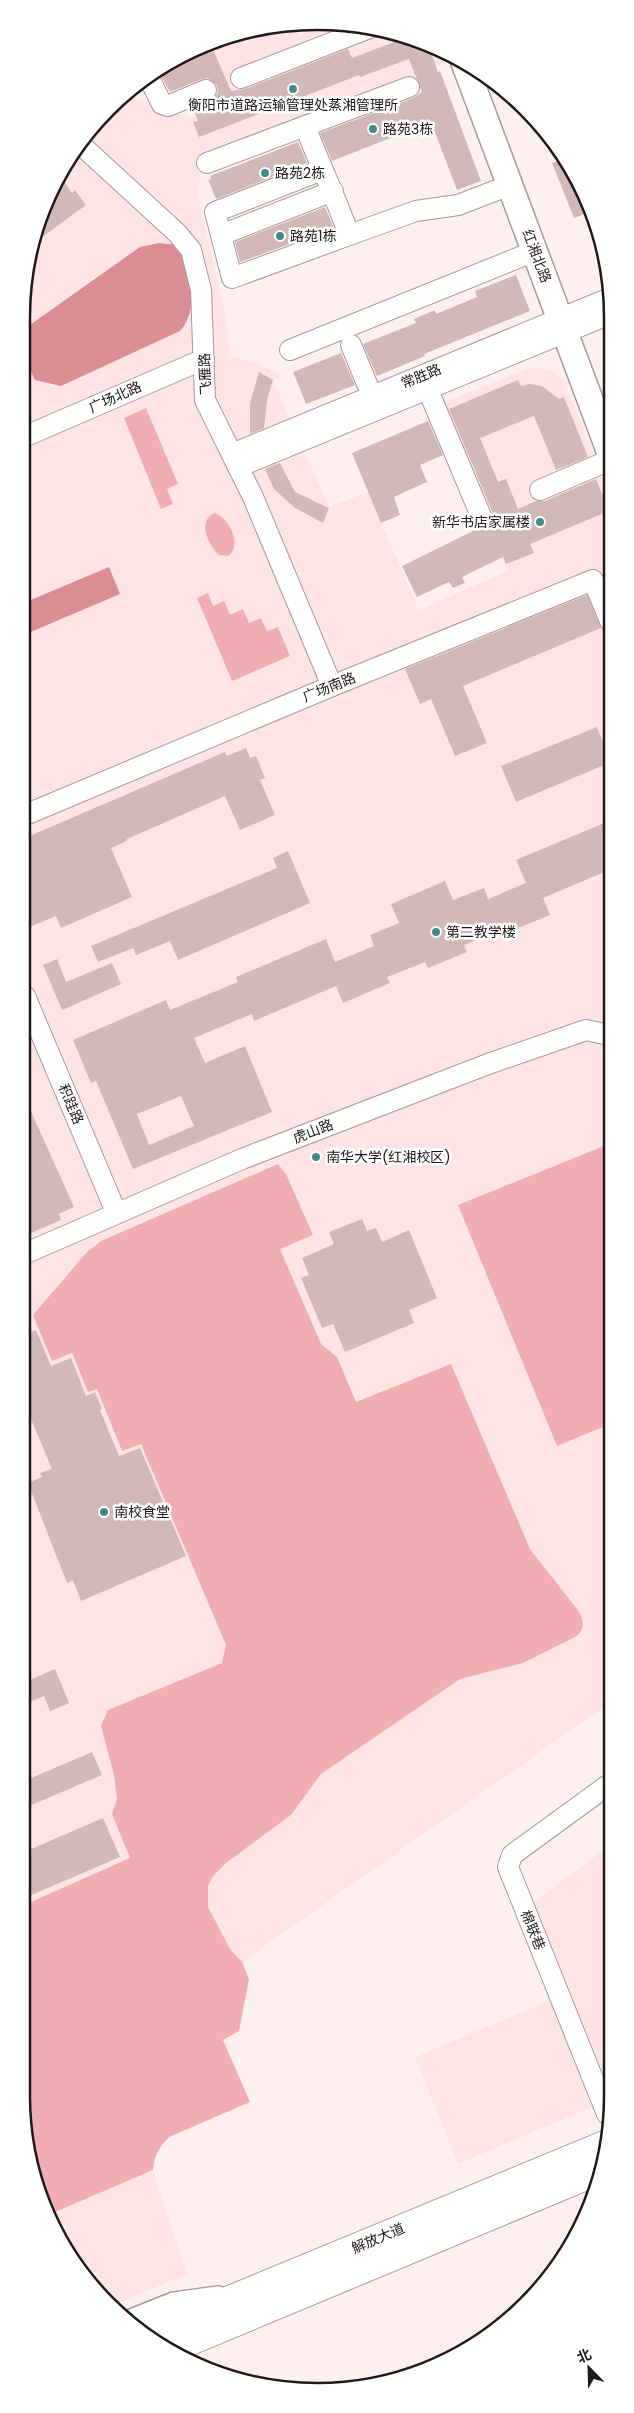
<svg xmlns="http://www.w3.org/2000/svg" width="634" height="2413" viewBox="0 0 634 2413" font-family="Poppins,'Noto Sans SC',sans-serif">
  <rect width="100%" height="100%" fill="#fff0f0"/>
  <!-- built -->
  <g fill="#ffe4e5">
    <polygon points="259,27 296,27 300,35 321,27 374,27 447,54 450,61 204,155 198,197 224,308 231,356 255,363 282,376 273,380 329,507 368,492 419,610 508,571 438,405 532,367 551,370 564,379 610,498 608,1704 242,1962 249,1979 239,2031 223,2040 250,2102 169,2137 159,2147 154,2159 153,2170 187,2274 113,2305 95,2291 44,2209 21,2096 27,260 71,153 128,95 189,118 201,112 215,97 208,80 223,73 212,48"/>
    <polygon points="608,1847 607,2086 532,1903"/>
    <polygon points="551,2000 594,2106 458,2164 415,2057"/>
  </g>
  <!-- green -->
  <g fill="#f0aeb2">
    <polygon points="146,408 178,484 167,489 173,504 161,509 124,418"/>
    <path d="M215 513C229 518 243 545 228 556L219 555C209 546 196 520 215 513Z"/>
    <polygon points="208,593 213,606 224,601 230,615 243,609 249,623 261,618 267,631 278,627 290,656 232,681 197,598"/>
    <polygon points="609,1144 608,1425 557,1446 458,1205"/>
    <path d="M278 1164 286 1174 313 1235 280 1249 321 1344 337 1357 356 1402 451 1364 530 1549 580 1613C584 1624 585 1629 575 1637L523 1663 460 1679 321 1774 291 1815 226 1863 213 1876 208 1886V1907L230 1949 242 1962 249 1979 239 2031 223 2040 250 2102 169 2137C159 2147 154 2156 153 2170L48 2215 44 2209 21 2096 22 1906 130 1858 112 1814 117 1799 114 1775 101 1726 108 1710 222 1663 226 1645 141 1444 122 1451 97 1389 88 1392 72 1353 52 1361 33 1315 86 1253 101 1241Z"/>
  </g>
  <!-- water -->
  <g fill="#da8d92">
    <path d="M159 243 177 245C195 266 199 309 180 331L61 386 35 380 27 363V327L140 247Z"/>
    <polygon points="109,567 120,594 26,634 26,602"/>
  </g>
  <!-- building -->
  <g fill="#d1b9ba" fill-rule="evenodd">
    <polygon points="405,38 429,47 438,72 440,71 481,181 457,190 431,122 332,161 320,133 413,98 422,92 409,59 360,77 359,75 199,137 193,122 198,121 193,108 215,98 218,92 217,85 208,78 202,79 170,92 157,69 212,47 231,91 245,89 348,49 352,58"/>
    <polygon points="298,142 307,163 216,199 208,180 211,179 210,176"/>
    <polygon points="563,159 582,186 590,212 574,218 552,163"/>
    <polygon points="61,177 72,193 75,190 86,205 34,243"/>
    <polygon points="325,207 334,228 240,262 235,242"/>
    <polygon points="516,275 530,311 424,354 425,356 377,376 363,344 416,323 414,319 435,310 436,314 477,297 475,291"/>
    <polygon points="341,353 355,385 306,404 293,372"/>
    <polygon points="259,372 273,380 267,400 264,428 250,434 250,403"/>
    <polygon points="518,380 521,386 530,384 542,386 559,399 564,397 588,457 556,470 534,416 480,438 498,482 506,479 518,509 536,501 545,501 596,479 609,511 530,544 534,553 506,564 503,557 462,577 465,583 453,588 449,582 417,597 402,566 479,528 486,527 493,518 492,511 449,409"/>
    <polygon points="428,421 443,455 420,465 427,482 394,497 400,515 381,523 352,453"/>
    <polygon points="280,463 295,492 329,508 323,523 295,508 274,489 265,469"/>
    <polygon points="587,595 601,628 463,686 487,743 455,756 431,699 420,704 405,669"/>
    <polygon points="597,727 609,757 609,763 516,802 501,766"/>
    <polygon points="246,748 250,758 256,756 265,778 260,780 275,815 240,830 225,796 127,839 127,841 111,848 132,897 61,928 56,916 25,929 25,838 225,752 227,756"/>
    <path d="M609 821V870L543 898 550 915 503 934 501 930 464 945 467 952 428 968 425 962 387 977 390 983 343 1003 336 986 254 1021 252 1014 194 1038 205 1063 245 1046 272 1112 133 1169 96 1081 91 1083 73 1040 166 1000 170 1010 238 982 236 977 326 939 335 962 374 946 370 935 399 923 391 904 445 881 453 900 484 888 488 899 526 883 516 860ZM181 1096 194 1126 149 1145 137 1114Z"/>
    <polygon points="288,851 310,903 178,960 170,941 136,955 133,948 98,962 91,946 277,868 273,858"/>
    <polygon points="57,959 66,982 112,963 121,984 62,1010 43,965"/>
    <polygon points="24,1096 74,1207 59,1214 61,1220 24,1236"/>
    <polygon points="362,1219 367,1231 376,1228 382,1242 409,1230 437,1298 409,1310 414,1323 345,1352 333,1324 322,1328 301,1278 309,1275 302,1258 334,1244 329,1232"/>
    <polygon points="36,1330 51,1366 71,1358 86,1396 95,1392 102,1409 100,1410 119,1456 140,1448 186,1556 81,1601 73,1580 67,1583 28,1483 42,1477 40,1473 52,1469 23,1400 24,1335"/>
    <polygon points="55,1669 69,1703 50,1711 44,1696 22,1705 23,1683"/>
    <polygon points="92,1752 102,1775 22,1809 22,1782"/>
    <polygon points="103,1818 120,1857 22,1899 22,1853"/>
  </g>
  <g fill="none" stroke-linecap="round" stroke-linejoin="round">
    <defs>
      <g id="minor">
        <polyline points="148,76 162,104 168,106 206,90"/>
        <polyline points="241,78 372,27"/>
        <path d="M305 126C319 163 336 198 349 235L416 211 458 205 510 185"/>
        <polyline points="80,144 177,233 191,250 201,290 205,400 253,497 332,686"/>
        <polyline points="207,163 409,87"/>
        <polyline points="322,170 215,212 232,278 349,235"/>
        <polyline points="221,235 333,191"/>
        <polyline points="351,345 377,408"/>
        <polyline points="290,350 535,251"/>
        <polyline points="423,378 481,516"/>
        <polyline points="26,436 204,359"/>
        <polyline points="232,454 610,298"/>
        <polyline points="238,467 610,314"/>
        <polyline points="540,490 610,460"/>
        <polyline points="25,815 332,686 593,580 610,621"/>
        <polyline points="25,996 116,1212"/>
        <polyline points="24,1254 242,1159 488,1064 586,1030 609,1035"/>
        <polyline points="607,2114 508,1867 512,1855 608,1785"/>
      </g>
      <g id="major">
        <polyline points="463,60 610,453"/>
        <polyline points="134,2321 174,2305 218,2299"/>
      </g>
      <g id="highway">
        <polyline points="150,2333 607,2144"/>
        <polyline points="171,2349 600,2170"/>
      </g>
    </defs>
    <!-- minor casing -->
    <use href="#minor" stroke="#ad9797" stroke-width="22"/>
    <!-- major casing -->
    <use href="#major" stroke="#ad9797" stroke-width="28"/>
    <!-- highway casing -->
    <use href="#highway" stroke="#ad9797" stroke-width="30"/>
    <!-- minor -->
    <use href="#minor" stroke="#fff" stroke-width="20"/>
    <!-- major -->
    <use href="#major" stroke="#fff" stroke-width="25"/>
    <!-- highway -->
    <use href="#highway" stroke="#fff" stroke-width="28"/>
  </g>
  <!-- markers -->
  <g fill="#438b8b" stroke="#fff" stroke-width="2">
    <circle cx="293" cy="89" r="5"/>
    <circle cx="373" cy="129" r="5"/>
    <circle cx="265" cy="173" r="5"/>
    <circle cx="280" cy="236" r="5"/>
    <circle cx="540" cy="522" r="5"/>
    <circle cx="436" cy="932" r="5"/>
    <circle cx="316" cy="1157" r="5"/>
    <circle cx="104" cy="1512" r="5"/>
  </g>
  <g text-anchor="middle" stroke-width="5" stroke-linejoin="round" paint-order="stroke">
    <!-- poi labels -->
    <g font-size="14" fill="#211819" stroke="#fff" text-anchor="start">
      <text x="293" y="110" text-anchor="middle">衡阳市道路运输管理处蒸湘管理所</text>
      <text x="383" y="134">路苑3栋</text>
      <text x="275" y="178">路苑2栋</text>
      <text x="290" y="241">路苑1栋</text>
      <text x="530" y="527" text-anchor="end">新华书店家属楼</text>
      <text x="446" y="937">第二教学楼</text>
      <text x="326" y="1162">南华大学(红湘校区)</text>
      <text x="114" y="1517">南校食堂</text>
    </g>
    <!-- street labels -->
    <g font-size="14" fill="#211819" stroke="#fff">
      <text transform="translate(537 256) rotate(69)" y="5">红湘北路</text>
      <text transform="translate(205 374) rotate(-93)" y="5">飞雁路</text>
      <text transform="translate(421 376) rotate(-22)" y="5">常胜路</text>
      <text transform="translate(115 397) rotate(-24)" y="5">广场北路</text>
      <text transform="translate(329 687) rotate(-22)" y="5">广场南路</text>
      <text transform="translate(71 1104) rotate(67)" y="5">积跬路</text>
      <text transform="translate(313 1131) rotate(-21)" y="5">虎山路</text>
      <text transform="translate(533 1930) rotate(68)" y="5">棉联巷</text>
      <text transform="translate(378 2238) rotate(-23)" y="5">解放大道</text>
    </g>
  </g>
  <!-- crop -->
  <path d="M0 0H634V2413H0ZM317 30H317A287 287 0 0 1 604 317V2096A287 287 0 0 1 317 2383H317A287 287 0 0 1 30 2096V317A287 287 0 0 1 317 30Z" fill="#fff" fill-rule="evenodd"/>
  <path fill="none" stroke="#211819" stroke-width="2.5" d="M317 30H317A287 287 0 0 1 604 317V2096A287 287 0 0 1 317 2383H317A287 287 0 0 1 30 2096V317A287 287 0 0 1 317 30Z"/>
  <!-- north arrow -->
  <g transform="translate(589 2368) rotate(337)" stroke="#ffffff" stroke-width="4" paint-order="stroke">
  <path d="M0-4L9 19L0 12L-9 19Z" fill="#211819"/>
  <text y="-8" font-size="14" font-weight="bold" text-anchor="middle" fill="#211819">北</text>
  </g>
</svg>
